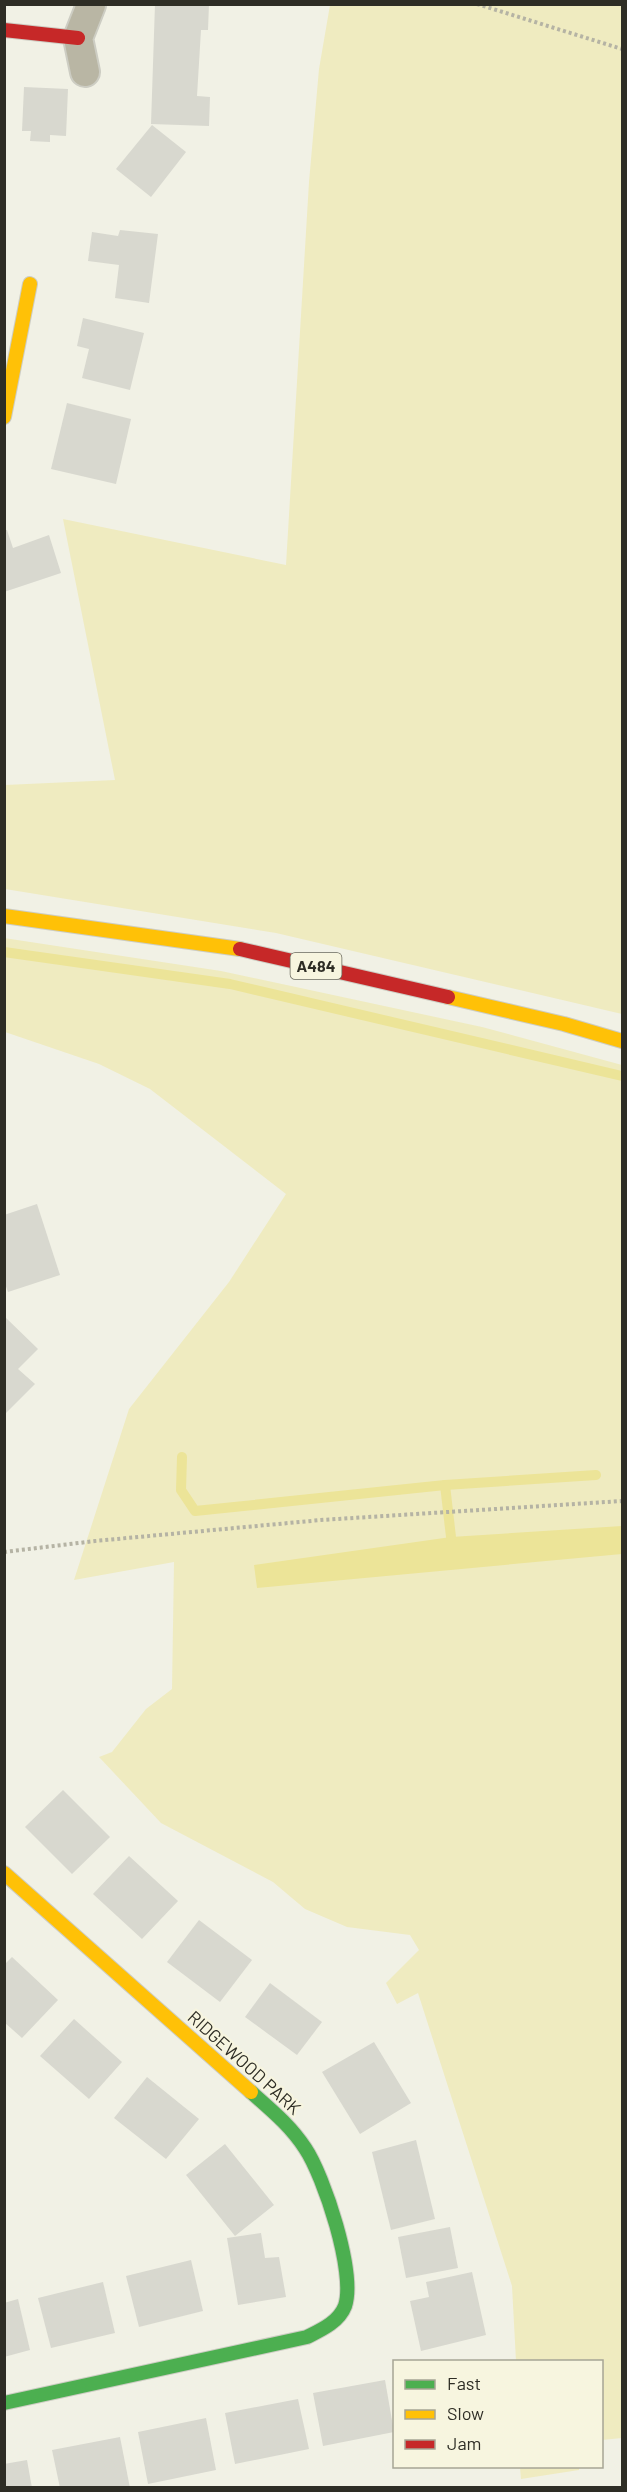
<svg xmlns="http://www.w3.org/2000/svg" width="627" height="2492" viewBox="0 0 627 2492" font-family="Barlow,sans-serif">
  <rect width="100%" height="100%" fill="#f1f1e5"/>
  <!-- green -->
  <g fill="#efebc0">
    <polygon points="330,5 622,5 622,1014 276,933 5,889 5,785 115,780 63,519 286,565 309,182 319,69"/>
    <polygon points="4,938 221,971 482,1027 622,1065 622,2438 602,2440 602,2362 516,2361 512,2286 418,1993 397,2004 386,1983 419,1950 410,1935 347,1927 305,1909 273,1882 161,1823 99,1757 112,1752 146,1709 172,1689 174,1562 74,1580 129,1409 229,1282 286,1194 150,1089 99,1064 5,1032"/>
    <polygon points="520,2467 520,2466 579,2467 579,2470 521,2479"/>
  </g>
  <!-- water -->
  <polygon fill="#ece498" points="622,1526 622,1554 257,1588 254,1565 451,1537"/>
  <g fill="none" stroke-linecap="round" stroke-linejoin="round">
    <!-- stream -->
    <g stroke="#ece498" stroke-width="10">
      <polyline points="4,952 230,984 622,1076"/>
      <polyline points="182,1457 181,1490 195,1511 445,1485 596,1475"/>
      <polyline points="445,1485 451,1537"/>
    </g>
  </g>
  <!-- building -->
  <g fill="#d8d8cf">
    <polygon points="155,4 209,4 208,30 201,30 197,96 210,97 209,126 151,124"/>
    <polygon points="24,87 68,89 66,136 50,135 50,142 30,141 31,131 22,131"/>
    <polygon points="152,125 186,152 151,197 116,169"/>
    <polygon points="120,230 158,234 149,303 115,298 119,265 88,261 92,232 118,236"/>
    <polygon points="83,318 144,333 130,390 82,378 89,349 77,346"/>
    <polygon points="67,403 131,419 116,484 51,469"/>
    <polygon points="4,530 7,530 13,548 49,535 61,573 4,592"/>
    <polygon points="37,1204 60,1275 8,1292 4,1281 4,1215"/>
    <polygon points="4,1316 38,1349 18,1369 35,1384 4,1415"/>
    <polygon points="63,1790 110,1837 72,1874 25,1827"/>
    <polygon points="129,1856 178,1901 142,1939 93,1894"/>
    <polygon points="199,1920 252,1960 220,2002 167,1962"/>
    <polygon points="12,1957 58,2000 22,2038 4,2022 4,1965"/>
    <polygon points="270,1983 322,2022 297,2055 245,2017"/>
    <polygon points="74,2019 122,2062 89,2099 40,2056"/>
    <polygon points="374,2042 411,2103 360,2134 322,2072"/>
    <polygon points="147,2077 199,2119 166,2159 114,2118"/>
    <polygon points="416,2140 435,2219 391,2230 372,2152"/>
    <polygon points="225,2144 274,2205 235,2236 186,2175"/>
    <polygon points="450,2227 458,2268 406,2278 398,2237"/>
    <polygon points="261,2233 265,2258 279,2257 286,2297 238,2305 227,2238"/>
    <polygon points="191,2260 203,2311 139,2327 126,2276"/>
    <polygon points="472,2272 486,2335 421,2351 410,2301 429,2297 426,2282"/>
    <polygon points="103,2282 115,2333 51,2348 38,2298"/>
    <polygon points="18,2299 30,2350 4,2357 4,2303"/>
    <polygon points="385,2380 394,2432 323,2446 313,2393"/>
    <polygon points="298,2399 309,2449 235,2464 225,2413"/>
    <polygon points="206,2418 216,2470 148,2484 138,2432"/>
    <polygon points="120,2437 130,2488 60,2488 52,2450"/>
    <polygon points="27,2460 32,2488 4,2488 4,2464"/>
  </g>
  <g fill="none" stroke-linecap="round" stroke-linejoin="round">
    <defs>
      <polyline id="street" points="85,72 78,38 91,5"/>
      <path id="fast" d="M4 2403 307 2337C321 2330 339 2322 345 2306 356 2273 324 2176 305 2148 290 2125 270 2109 251 2092"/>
      <g id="slow">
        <polyline points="4,417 30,284"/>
        <polyline points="4,916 240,949"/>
        <polyline points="448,997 564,1024 622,1041"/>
        <polyline points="4,1873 251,2092"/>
      </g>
      <g id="jam">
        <polyline points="4,30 78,38"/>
        <polyline points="240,949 448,997"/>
      </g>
    </defs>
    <!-- street casing -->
    <use href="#street" stroke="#cdcdc3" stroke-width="32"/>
    <!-- fast casing -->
    <use href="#fast" stroke="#cdcdc3" stroke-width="16"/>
    <!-- slow casing -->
    <use href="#slow" stroke="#cdcdc3" stroke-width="16"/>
    <!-- jam casing -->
    <use href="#jam" stroke="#cdcdc3" stroke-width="16"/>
    <!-- path -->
    <g stroke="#b5b3a4" stroke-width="4" stroke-dasharray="3 3" stroke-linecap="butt">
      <polyline points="477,4 622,49"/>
      <polyline points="4,1552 95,1541 321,1520 622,1501"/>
    </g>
    <!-- street -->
    <use href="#street" stroke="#b9b6a4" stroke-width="28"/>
    <!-- fast -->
    <use href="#fast" stroke="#4caf50" stroke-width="14"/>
    <!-- slow -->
    <use href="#slow" stroke="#ffc107" stroke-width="14"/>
    <!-- jam -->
    <use href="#jam" stroke="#c62828" stroke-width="14"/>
  </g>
  <g text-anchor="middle" stroke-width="4.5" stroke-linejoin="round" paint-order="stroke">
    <!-- shield labels -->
    <rect fill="#f7f5df" stroke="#6a695d" stroke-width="1.5" x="290.5" y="953" width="51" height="26" rx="4.5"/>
    <g font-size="16" font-weight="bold" fill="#2e2d25">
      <text x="316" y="972">A484</text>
    </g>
    <!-- street labels -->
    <g font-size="18" fill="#2e2d25" stroke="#f7f5df">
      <text transform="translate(244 2063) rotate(42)" y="6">RIDGEWOOD PARK</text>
    </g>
  </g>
  <!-- border -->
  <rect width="627" height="2492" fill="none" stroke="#2e2d25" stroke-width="12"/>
  <!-- legend -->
  <rect x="393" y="2360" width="210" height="108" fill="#f7f5df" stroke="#a7a595" stroke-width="1.5"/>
  <rect x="405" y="2380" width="30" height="9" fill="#4caf50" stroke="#a7a595" stroke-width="1.5"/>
  <text x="447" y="2390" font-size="18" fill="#2e2d25">Fast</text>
  <rect x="405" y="2410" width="30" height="9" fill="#ffc107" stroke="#a7a595" stroke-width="1.5"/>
  <text x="447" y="2420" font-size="18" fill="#2e2d25">Slow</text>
  <rect x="405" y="2440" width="30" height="9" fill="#c62828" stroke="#a7a595" stroke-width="1.5"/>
  <text x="447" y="2450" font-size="18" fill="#2e2d25">Jam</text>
</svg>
